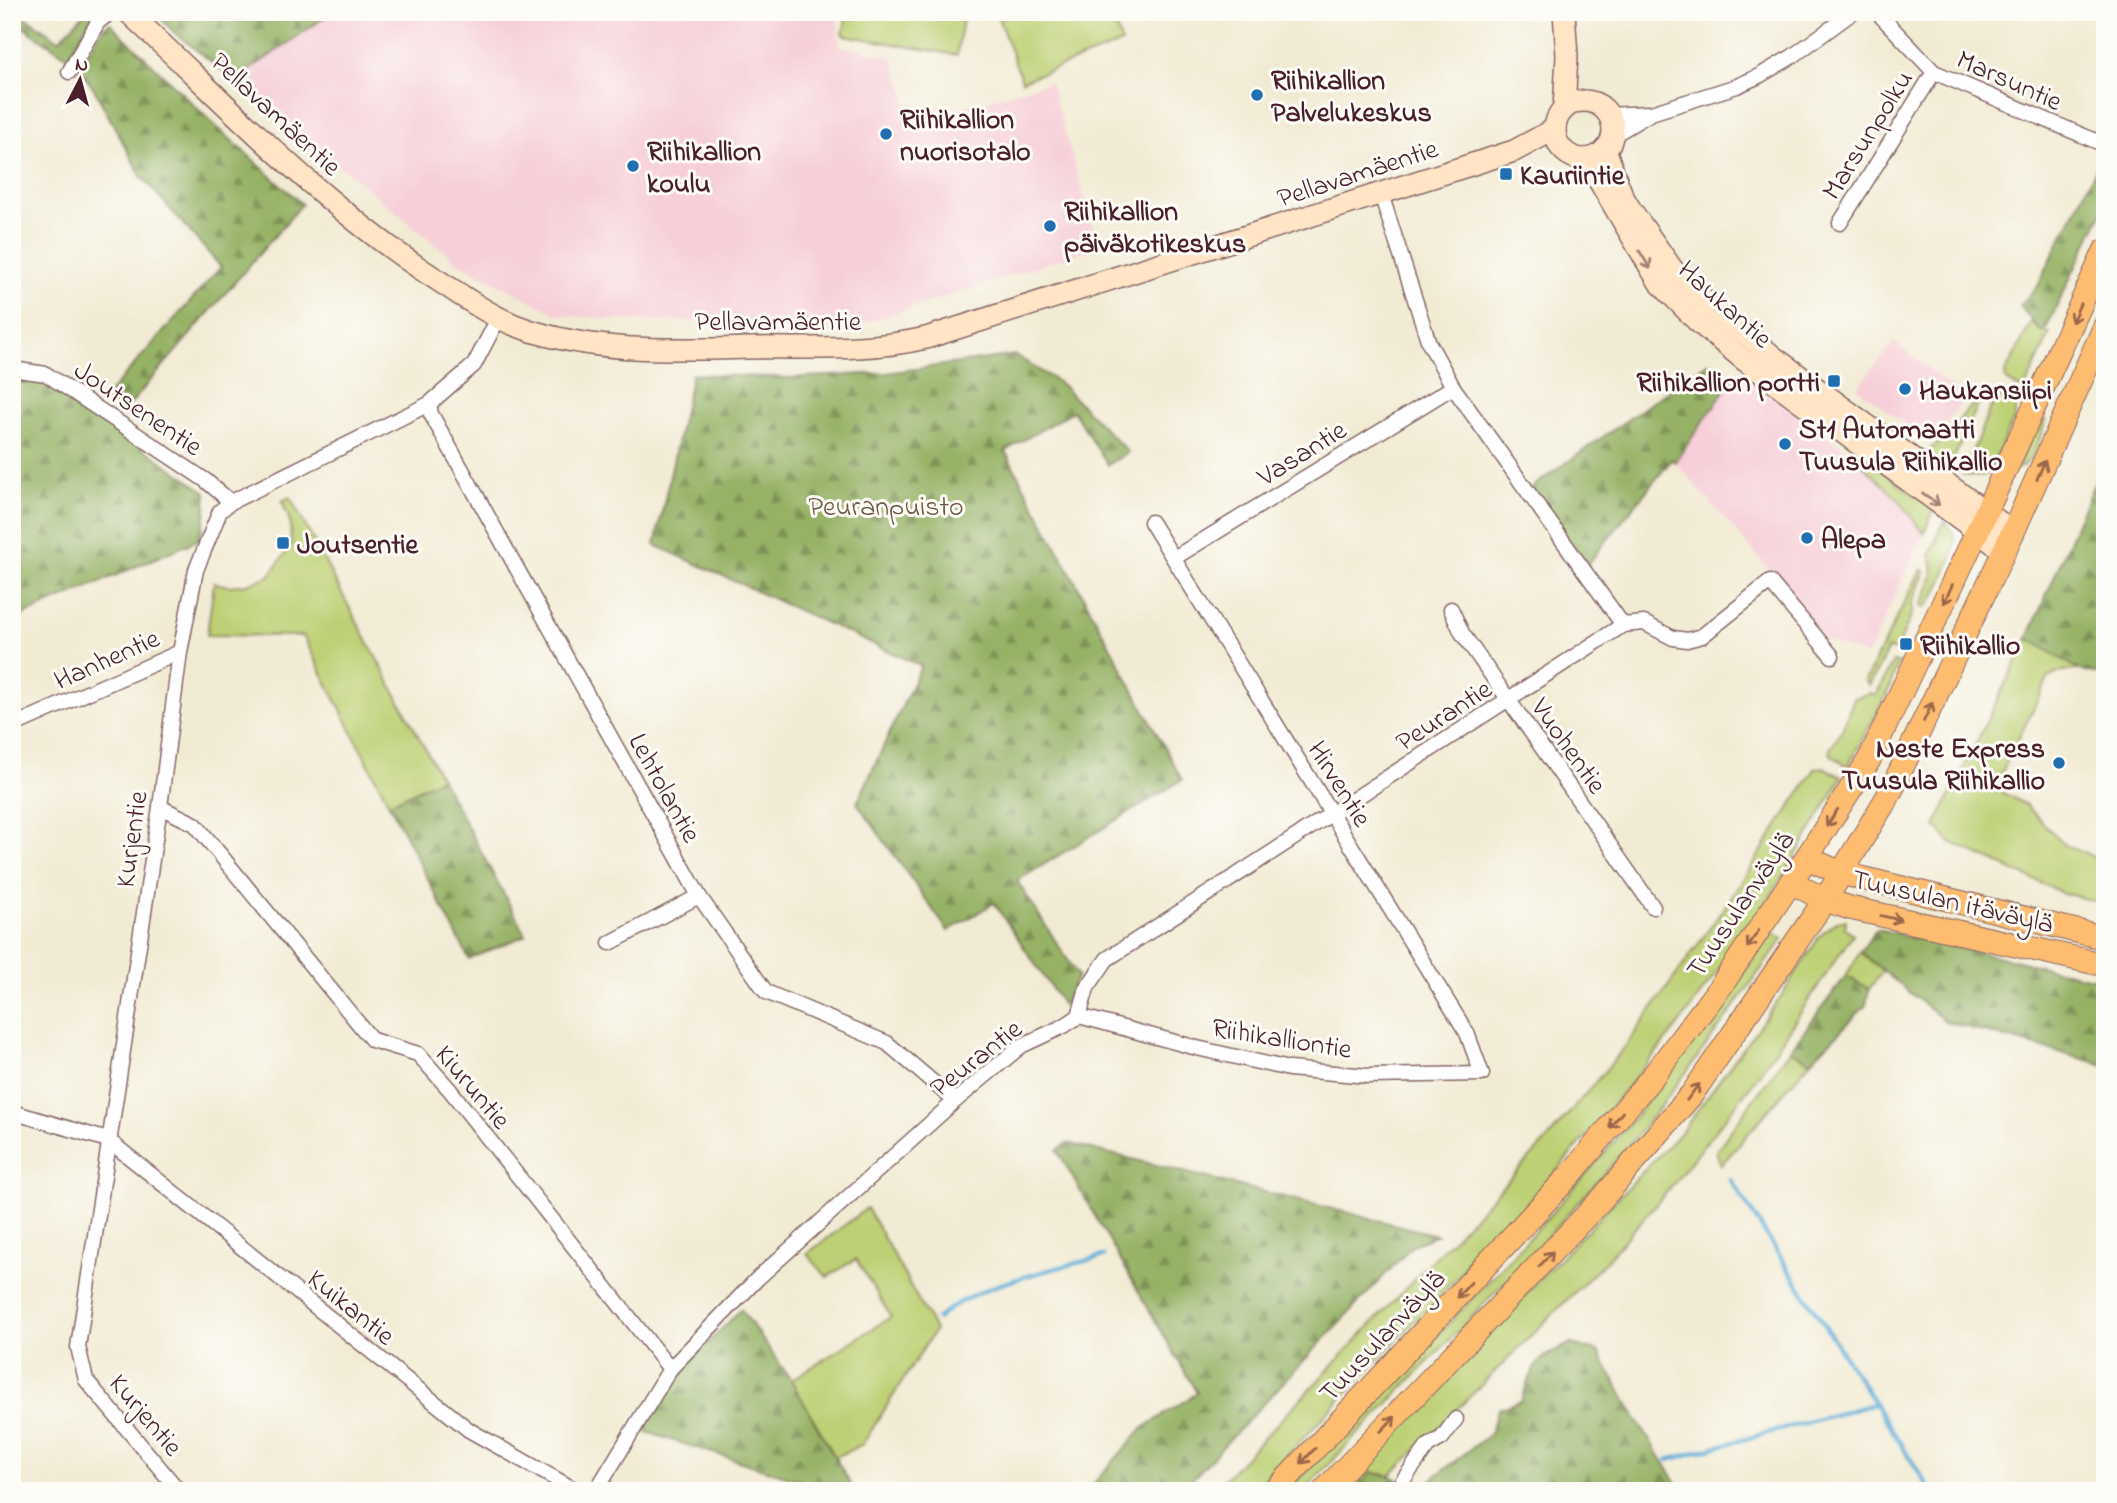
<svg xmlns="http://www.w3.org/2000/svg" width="2117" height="1503" viewBox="0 0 2117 1503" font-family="'Indie Flower',sans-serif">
  <defs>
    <pattern id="forest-firs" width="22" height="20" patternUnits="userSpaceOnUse" patternTransform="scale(1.75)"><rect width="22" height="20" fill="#96b266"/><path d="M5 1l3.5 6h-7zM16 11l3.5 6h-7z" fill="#7c9054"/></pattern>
  </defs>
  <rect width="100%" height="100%" fill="#fdfcf7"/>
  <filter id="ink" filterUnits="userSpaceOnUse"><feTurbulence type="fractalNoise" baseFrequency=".0143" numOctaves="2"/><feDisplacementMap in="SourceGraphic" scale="14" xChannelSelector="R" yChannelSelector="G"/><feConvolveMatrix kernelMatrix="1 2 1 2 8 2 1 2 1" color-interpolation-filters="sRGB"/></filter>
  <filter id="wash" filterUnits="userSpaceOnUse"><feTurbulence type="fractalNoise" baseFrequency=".00686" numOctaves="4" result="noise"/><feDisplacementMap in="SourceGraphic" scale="28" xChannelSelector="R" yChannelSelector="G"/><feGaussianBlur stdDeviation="1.57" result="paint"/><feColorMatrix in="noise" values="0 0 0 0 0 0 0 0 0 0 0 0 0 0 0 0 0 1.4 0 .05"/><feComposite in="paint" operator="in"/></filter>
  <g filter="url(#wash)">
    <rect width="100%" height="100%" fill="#f2ebd4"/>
    <!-- built -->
    <g fill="#f6cfd8">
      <polygon points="332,12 836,12 840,46 892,57 914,122 1050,82 1099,246 860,325 622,320 558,315 457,262 235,80"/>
      <polygon points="1894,342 1965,398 1939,434 1920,435 1857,388"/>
      <polygon points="1740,368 1857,459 1899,500 1924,533 1867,656 1824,639 1760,559 1675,462"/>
    </g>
    <!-- green -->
    <g fill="#bdd074" stroke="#847850" stroke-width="2">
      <polygon points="847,12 964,12 957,55 843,35"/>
      <polygon points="996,12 1110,12 1122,43 1022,81"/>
      <polygon points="2032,321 2041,332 2050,333 2025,388 2019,388 2006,380 2005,373"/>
      <path d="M1998 395 2016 401 2015 417 1989 471C1981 479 1974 476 1963 475L1989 411Z"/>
      <path d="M1979 402 1949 469 1926 455C1932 445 1935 446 1943 440 1956 429 1962 409 1979 402Z"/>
      <path d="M2037 418 2046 420C2039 439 2036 461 2017 469Z"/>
      <polygon points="1862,455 1934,510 1924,533 1899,500 1857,459"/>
      <polygon points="290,497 441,778 389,804 303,636 207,635 214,583 229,586 247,584 269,576 291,546 290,521 282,501"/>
      <path d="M1944 521C1948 525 1953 530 1954 535 1959 551 1936 597 1925 608L1921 606C1929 587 1937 575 1930 555Z"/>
      <polygon points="1921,570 1925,571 1912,604 1913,611 1896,651 1888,649 1869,686 1865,681"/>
      <polygon points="2028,638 2080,670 2063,671 2049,677 1994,788 2026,805 2063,844 2105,862 2105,904 2063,893 1950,842 1935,826"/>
      <polygon points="1893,662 1898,663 1888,692 1848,766 1831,755 1830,749 1842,730 1854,698 1870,693 1876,695"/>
      <polygon points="1823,767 1842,777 1803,844 1759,914 1677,1027 1609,1110 1539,1191 1253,1491 1213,1491 1545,1142 1625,1047 1731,898 1815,769"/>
      <polygon points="1841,920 1846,920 1845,928 1853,934 1758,1076 1671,1187 1605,1262 1390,1476 1371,1472 1356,1491 1337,1491 1682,1131 1782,995 1819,937 1831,925"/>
      <path d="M1772 932 1783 939C1731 1010 1681 1084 1624 1151 1522 1269 1411 1378 1303 1491H1287C1397 1375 1513 1262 1616 1139 1672 1073 1722 1003 1772 932Z"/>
      <polygon points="1860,952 1883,971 1869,989 1846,976"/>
      <polygon points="1790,1050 1811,1061 1721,1165 1716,1151"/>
      <polygon points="867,1208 935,1330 862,1445 835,1457 791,1380 891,1317 856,1259 827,1277 807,1254"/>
    </g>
    <!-- forest -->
    <g fill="url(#forest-firs)" stroke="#706848" stroke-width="2">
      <polygon points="12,12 18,12 59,40 86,12 95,12 68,57 12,20"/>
      <polygon points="154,12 332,12 235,80 176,34"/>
      <polygon points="110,23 209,120 302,204 122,414 102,401 221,267 141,176 93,87 78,69 103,28"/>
      <polygon points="2105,151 2105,206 2045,331 2041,332 2020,306 2038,285"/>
      <polygon points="1015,355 1061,384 1128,452 1108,465 1073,411 1005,451 1182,780 1017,881 1078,976 1063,1005 994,903 948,931 857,803 921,666 655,545 692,374 788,378 887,373"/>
      <polygon points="1708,363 1732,380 1675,462 1672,459 1587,565 1532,487"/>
      <polygon points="12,374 43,379 206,492 206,512 200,539 12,620"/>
      <polygon points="2105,458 2105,675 2080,670 2028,638"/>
      <polygon points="441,778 526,935 469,959 389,804"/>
      <polygon points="1877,929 2105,981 2105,1065 1945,1021 1860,952"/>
      <polygon points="1846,976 1869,989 1866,1005 1811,1061 1790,1050"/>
      <polygon points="1067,1143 1437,1235 1413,1245 1181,1491 1087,1491 1142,1429 1197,1393 1057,1150"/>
      <polygon points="741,1309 791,1380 854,1491 814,1491 811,1484 643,1431 677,1375"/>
      <path d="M1571 1344 1598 1351 1638 1422 1682 1491H1356L1371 1472 1390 1476 1419 1489 1490 1434 1498 1409 1521 1401C1534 1366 1534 1358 1571 1344Z"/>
    </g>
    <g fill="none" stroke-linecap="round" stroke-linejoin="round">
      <!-- stream -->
      <g stroke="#5cacd6" stroke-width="4.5">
        <polyline points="1731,1180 1931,1491"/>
        <path d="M937 1319C975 1283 1054 1270 1104 1256"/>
        <polyline points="1668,1460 1874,1404"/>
      </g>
    </g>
  </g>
  <g filter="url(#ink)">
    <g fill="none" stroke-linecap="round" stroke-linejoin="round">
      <defs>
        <g id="street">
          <polyline points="1877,12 1934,72 2105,145"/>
          <polyline points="69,72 98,22 111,12"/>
          <polyline points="1608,115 1649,113"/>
          <polyline points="1612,136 1651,113 1737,86 1759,76 1793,56 1853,12"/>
          <polyline points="1381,194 1429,343 1453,387 1623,625"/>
          <polyline points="1840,223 1934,72"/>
          <polyline points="12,369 46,374 205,480 231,502"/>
          <polyline points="429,404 431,414 699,896 766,992 887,1043 955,1101"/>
          <polyline points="1174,558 1453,387"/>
          <polyline points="1451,609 1462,633 1653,907"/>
          <polyline points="12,726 180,652"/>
          <polyline points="160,807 195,824 372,1040 418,1054 450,1090 670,1369"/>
          <polyline points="610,943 699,896"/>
          <polyline points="1079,1016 1197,1048 1289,1069 1368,1076 1482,1074 1467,1033 1151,522"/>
          <polyline points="12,1112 108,1140 469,1430 577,1491"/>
          <polyline points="179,1491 86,1380 78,1347 160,807 180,652 196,570 220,511 231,502 429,404 474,365 499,317"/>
          <polyline points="596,1491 670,1369 758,1278 955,1101 1021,1046 1064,1026 1079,1016 1087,988 1107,959 1623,625 1644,623 1673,638 1687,640 1702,636 1770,582 1832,656"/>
          <polyline points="1395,1491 1428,1446 1442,1438 1456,1419"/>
        </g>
        <g id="secondary">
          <path d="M128 12C229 106 323 207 439 281 464 297 489 315 517 326 589 353 671 350 747 348 807 347 866 352 926 338L1514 151 1555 129"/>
          <circle cx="1584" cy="130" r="29"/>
          <polyline points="1564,109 1567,56 1564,12"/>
          <polyline points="1605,149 1622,195 1629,207 1673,270 1700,297 1775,358 2013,532"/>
          <polyline points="1586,159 1659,282 1697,321 1743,359 2004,551"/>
        </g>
        <g id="primary">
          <polyline points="1807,858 1841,873 2105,938"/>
          <polyline points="1791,882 1825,900 1850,908 2105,965"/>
          <polyline points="1275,1491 1570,1175 1657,1071 1723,983 1791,882 1869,760 1977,532 2105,251"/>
          <polyline points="1324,1491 1601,1200 1692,1094 1825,900 1890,793 2013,532 2105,326"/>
        </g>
      </defs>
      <!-- street casing -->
      <use href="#street" stroke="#856666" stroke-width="17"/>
      <!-- secondary casing -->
      <use href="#secondary" stroke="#856666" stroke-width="24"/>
      <!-- primary casing -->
      <use href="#primary" stroke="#856666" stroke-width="25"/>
      <!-- street -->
      <use href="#street" stroke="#fff" stroke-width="14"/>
      <!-- secondary -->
      <use href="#secondary" stroke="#ffe4c6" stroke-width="21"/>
      <!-- primary -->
      <use href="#primary" stroke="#febc70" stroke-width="23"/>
    </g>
    <!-- one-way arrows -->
    <defs><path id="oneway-shaft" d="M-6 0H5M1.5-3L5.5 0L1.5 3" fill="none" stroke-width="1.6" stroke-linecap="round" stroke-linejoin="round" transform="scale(1.75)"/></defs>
    <g stroke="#a48278">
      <use href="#oneway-shaft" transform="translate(1645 260) rotate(58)"/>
      <use href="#oneway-shaft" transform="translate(1931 499) rotate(36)"/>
    </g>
    <g stroke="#9b664a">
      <use href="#oneway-shaft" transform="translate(2076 313) rotate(114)"/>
      <use href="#oneway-shaft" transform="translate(2041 470) rotate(-66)"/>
      <use href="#oneway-shaft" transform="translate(1948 594) rotate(115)"/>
      <use href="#oneway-shaft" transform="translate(1928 712) rotate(-65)"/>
      <use href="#oneway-shaft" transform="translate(1832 818) rotate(123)"/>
      <use href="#oneway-shaft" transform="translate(1891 918) rotate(13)"/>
      <use href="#oneway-shaft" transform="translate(1753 939) rotate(124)"/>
      <use href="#oneway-shaft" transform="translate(1693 1092) rotate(-53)"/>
      <use href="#oneway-shaft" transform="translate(1616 1120) rotate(130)"/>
      <use href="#oneway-shaft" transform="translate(1546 1259) rotate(-47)"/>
      <use href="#oneway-shaft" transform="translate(1464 1290) rotate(133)"/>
      <use href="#oneway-shaft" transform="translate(1388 1424) rotate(-46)"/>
      <use href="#oneway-shaft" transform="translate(1308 1456) rotate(133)"/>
    </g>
  </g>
  <!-- markers -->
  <g fill="#1f6fb2" stroke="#fdfcf7" stroke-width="2.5">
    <circle cx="1257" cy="95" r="7"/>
    <circle cx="886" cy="134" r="7"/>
    <circle cx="633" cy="166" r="7"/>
    <rect x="1499" y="167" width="14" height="14" rx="3.5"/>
    <circle cx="1050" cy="226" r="7"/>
    <rect x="1827" y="374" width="14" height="14" rx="3.5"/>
    <circle cx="1905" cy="389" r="7"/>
    <circle cx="1785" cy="444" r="7"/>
    <circle cx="1807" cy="538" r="7"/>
    <rect x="276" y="536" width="14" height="14" rx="3.5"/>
    <rect x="1899" y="637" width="14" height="14" rx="3.5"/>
    <circle cx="2059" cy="763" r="7"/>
  </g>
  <g text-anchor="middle" stroke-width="6" stroke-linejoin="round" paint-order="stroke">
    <!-- poi labels -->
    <g font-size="28" font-weight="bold" fill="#4a1f2b" stroke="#fdfcf7" text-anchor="start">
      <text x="1271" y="89">Riihikallion<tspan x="1271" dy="32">Palvelukeskus</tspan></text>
      <text x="900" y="128">Riihikallion<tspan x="900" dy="32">nuorisotalo</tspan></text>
      <text x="647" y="160">Riihikallion<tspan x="647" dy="32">koulu</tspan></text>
      <text x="1520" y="184">Kauriintie</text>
      <text x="1064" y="220">Riihikallion<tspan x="1064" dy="32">päiväkotikeskus</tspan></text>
      <text x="1820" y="391" text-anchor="end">Riihikallion portti</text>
      <text x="1919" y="399">Haukansiipi</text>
      <text x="1799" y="438">St1 Automaatti<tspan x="1799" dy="32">Tuusula Riihikallio</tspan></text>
      <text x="1821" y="548">Alepa</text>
      <text x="297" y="553">Joutsentie</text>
      <text x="1920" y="654">Riihikallio</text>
      <text x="2045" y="757" text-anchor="end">Neste Express<tspan x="2045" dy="32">Tuusula Riihikallio</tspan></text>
    </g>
    <!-- street labels -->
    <g font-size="28" fill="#4a1f2b" stroke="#fdfcf7">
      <text transform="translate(2010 79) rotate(24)" y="10">Marsuntie</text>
      <text transform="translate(277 113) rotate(43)" y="10">Pellavamäentie</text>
      <text transform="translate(1866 134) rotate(-58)" y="10">Marsunpolku</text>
      <text transform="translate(1357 172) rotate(-18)" y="10">Pellavamäentie</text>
      <text transform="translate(1726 303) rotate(42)" y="10">Haukantie</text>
      <text x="778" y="330">Pellavamäentie</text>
      <text transform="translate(139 407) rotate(34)" y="10">Joutsenentie</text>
      <text transform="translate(1301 452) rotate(-32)" y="10">Vasantie</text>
      <text transform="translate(106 658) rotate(-24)" y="10">Hanhentie</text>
      <text transform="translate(1443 714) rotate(-33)" y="10">Peurantie</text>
      <text transform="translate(1570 745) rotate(55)" y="10">Vuohentie</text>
      <text transform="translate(1341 783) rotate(58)" y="10">Hirventie</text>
      <text transform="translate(666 787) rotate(61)" y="10">Lehtolantie</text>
      <text transform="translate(130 839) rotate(-82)" y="10">Kurjentie</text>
      <text transform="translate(1953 900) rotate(13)" y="10">Tuusulan itäväylä</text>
      <text transform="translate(1739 904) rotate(-56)" y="10">Tuusulanväylä</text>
      <text transform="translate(1282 1037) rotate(9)" y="10">Riihikalliontie</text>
      <text transform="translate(975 1057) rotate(-38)" y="10">Peurantie</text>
      <text transform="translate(474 1086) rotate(50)" y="10">Kiuruntie</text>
      <text transform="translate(352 1306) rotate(39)" y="10">Kuikantie</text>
      <text transform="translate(1381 1335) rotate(-47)" y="10">Tuusulanväylä</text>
      <text transform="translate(147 1414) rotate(50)" y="10">Kurjentie</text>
    </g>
    <!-- park labels -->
    <g font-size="28" fill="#6c5441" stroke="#fdfcf7">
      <text x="886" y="515">Peuranpuisto</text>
    </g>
  </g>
  <!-- margin -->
  <rect width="2117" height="1503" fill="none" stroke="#fdfcf7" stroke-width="42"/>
  <!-- north arrow -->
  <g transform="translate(80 80) rotate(6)" stroke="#fdfcf7" stroke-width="5" paint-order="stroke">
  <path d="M0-5L12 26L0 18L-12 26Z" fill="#4a1f2b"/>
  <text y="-10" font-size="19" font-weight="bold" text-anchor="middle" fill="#4a1f2b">N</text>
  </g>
</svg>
